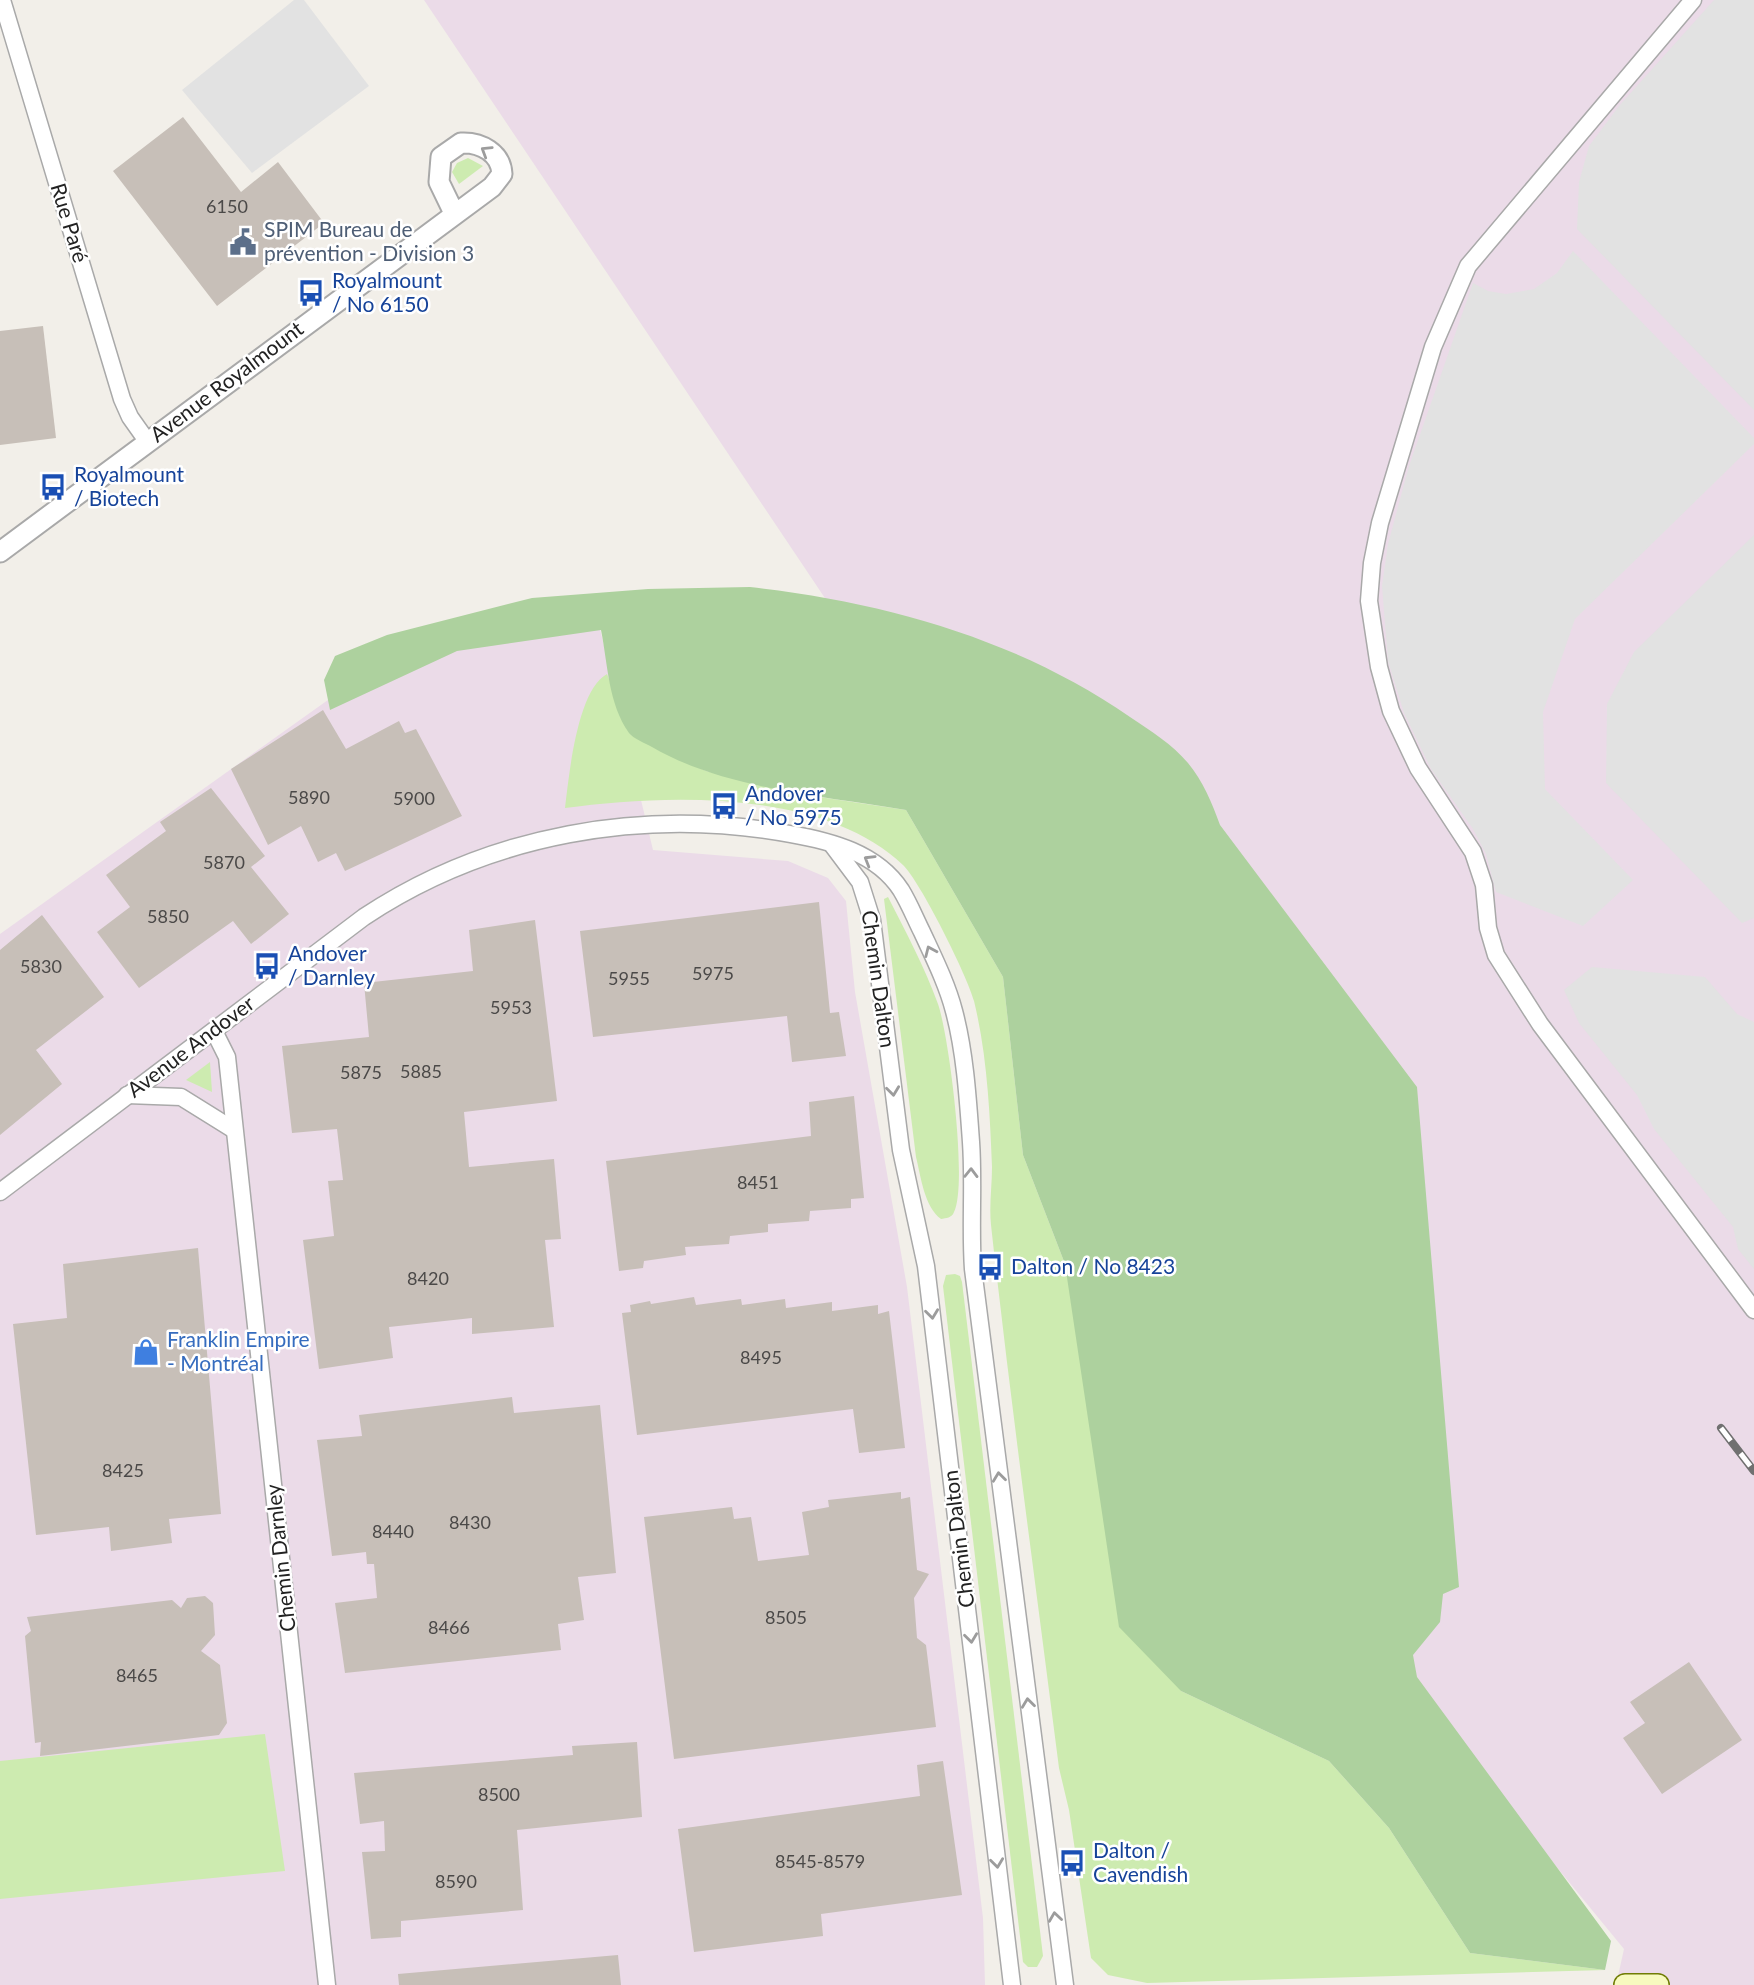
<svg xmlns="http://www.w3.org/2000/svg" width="1754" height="1985" viewBox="0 0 1754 1985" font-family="Lato,sans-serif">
  <rect width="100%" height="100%" fill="#f2efe9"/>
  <!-- industrial -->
  <g fill="#ebdbe8">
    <polygon points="424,0 1754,0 1754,1985 1616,1985 1624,1949 1407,1685 845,628"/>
    <polygon points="594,604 653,850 788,861 828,878 846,901 855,992 907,1287 983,1918 985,1985 0,1985 0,934 419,635"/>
  </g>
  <!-- grass -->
  <g fill="#cdebb0">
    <polygon points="468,158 483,166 459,184 452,172 457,163"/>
    <path d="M607 674 631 735 706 771 806 795 906 810 1003 977 1023 1155 1065 1264 1181 1691 1329 1761 1389 1828 1470 1953 1605 1970 1147 1983 1108 1975 1091 1958 1069 1810 1059 1768C1036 1587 1011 1406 991 1225 989 1206 992 1186 992 1167 990 1113 987 1054 974 1001 968 977 920 881 903 865 823 789 667 794 565 808 569 776 577 690 607 674Z"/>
    <path d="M888 897C906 932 925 968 938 1004 949 1036 968 1184 954 1212 952 1218 946 1218 941 1219 924 1206 921 1177 916 1157L884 899Z"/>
    <polygon points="210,1062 212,1092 186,1080"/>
    <polygon points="955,1274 960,1276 962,1282 1043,1956 1037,1967 1028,1967 1023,1962 943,1286 946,1275"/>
    <polygon points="265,1734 285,1871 0,1899 0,1761"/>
  </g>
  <!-- forest -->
  <path fill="#add19e" d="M750 587C885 602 1017 639 1130 717 1151 731 1172 744 1188 763 1203 781 1212 803 1220 825L1417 1087 1459 1587 1443 1594 1440 1622 1413 1655 1417 1677 1611 1941 1605 1970 1470 1953 1389 1828 1329 1761 1181 1691 1119 1627 1065 1264 1023 1155 1003 977 906 810C824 796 724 789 652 747 645 743 634 739 629 733 608 703 608 665 601 630L457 651 330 710 324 680 335 656 387 635 532 598 648 589Z"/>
  <!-- parking -->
  <g fill="#e2e2e2">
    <polygon points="294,0 304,0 369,86 252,173 182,90"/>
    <polygon points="1714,0 1754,0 1754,410 1577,229 1579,182 1589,146 1619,106"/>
    <polygon points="1573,251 1754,438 1754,444 1575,619 1543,712 1545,789 1633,880 1583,926 1496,892 1486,854 1473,829 1431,769 1404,713 1388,661 1382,586 1388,544 1409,466 1473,283 1488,291 1506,294 1534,289 1557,273"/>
    <polygon points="1754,535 1754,918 1742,923 1606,783 1607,704 1634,652"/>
    <polygon points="1592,967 1705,977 1737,1014 1754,1022 1754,1269 1738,1249 1733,1227 1654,1129 1637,1095 1579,1023 1564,990"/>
  </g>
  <!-- building -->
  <g fill="#c7bfb8">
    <polygon points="183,117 241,192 278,162 324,223 217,306 113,171"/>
    <polygon points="43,326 56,438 0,445 0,331"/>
    <polygon points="323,710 346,749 399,721 405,733 416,729 462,816 345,871 336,853 318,862 301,826 268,845 231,769"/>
    <polygon points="211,788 265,856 251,867 289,914 251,944 233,921 139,988 97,932 130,907 106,875 166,831 160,822"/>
    <polygon points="819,902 830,1013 839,1012 846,1056 792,1062 787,1016 593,1037 580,931"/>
    <polygon points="42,915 104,997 36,1050 62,1084 0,1135 0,950"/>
    <polygon points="535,920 557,1101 464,1112 469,1167 554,1159 561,1239 545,1240 554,1327 472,1334 472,1318 389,1327 393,1358 319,1369 303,1240 334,1236 328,1181 343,1180 337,1129 292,1133 282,1046 369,1037 364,983 473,971 469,930"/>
    <polygon points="854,1096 864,1198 851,1199 851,1208 810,1211 809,1221 768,1224 768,1232 730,1236 729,1244 685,1247 686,1255 644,1261 643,1268 619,1271 606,1161 811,1136 809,1102"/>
    <polygon points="198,1248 221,1514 169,1519 172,1543 111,1551 109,1527 36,1535 13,1324 67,1318 63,1264"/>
    <polygon points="694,1297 696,1305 741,1299 742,1305 785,1299 786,1308 832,1302 832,1311 878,1305 878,1314 889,1311 905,1448 859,1453 853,1409 637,1435 622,1313 631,1312 630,1305 650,1301 651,1304"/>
    <polygon points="512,1397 514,1413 600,1405 616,1573 578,1577 584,1620 558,1624 561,1650 345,1673 335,1603 377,1598 374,1564 367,1564 366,1552 332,1556 317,1440 362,1436 359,1415"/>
    <polygon points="901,1492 901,1499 910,1497 917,1570 929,1574 914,1598 917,1638 926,1645 936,1727 674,1759 644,1517 732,1507 734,1519 751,1517 758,1561 809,1555 802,1512 829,1507 828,1500"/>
    <polygon points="205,1596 213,1603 215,1635 201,1651 220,1665 227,1723 219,1735 40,1756 41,1742 35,1743 25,1636 31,1631 27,1617 172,1600 181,1608 187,1598"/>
    <polygon points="1689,1662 1742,1740 1662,1794 1623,1738 1645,1723 1630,1702"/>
    <polygon points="637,1742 642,1817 517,1830 523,1910 401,1921 401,1937 371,1939 362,1852 385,1851 384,1821 360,1824 354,1773 573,1755 572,1746"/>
    <polygon points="943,1761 962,1895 821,1914 823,1936 694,1952 678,1829 920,1796 917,1765"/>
    <polygon points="618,1955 621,1985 399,1985 398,1974"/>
  </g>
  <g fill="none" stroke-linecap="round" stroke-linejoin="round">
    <defs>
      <g id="minor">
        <polyline points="2,0 122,399 130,417 147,441"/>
        <polyline points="1693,0 1468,266 1433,347 1380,523 1372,563 1369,601 1379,667 1391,711 1418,768 1473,852 1484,885 1488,928 1496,955 1540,1024 1754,1310"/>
        <polyline points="833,846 860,882 872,920 901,1150 926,1266 1012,1985"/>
        <polyline points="214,1031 227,1057 327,1985"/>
        <polyline points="127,1095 181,1097 234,1130"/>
        <path d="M0 1192 364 917C489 834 644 807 790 834 831 841 877 853 901 890 909 903 915 918 922 932 934 958 947 984 954 1011 965 1052 968 1100 971 1142 974 1184 970 1227 973 1269L1065 1985"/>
      </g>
      <path id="tertiary" d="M0 552 492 187 502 174C501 153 481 142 461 143L441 157 439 182 454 213"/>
      <polyline id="secondary" points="1625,1985 1658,1985"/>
    </defs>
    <!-- minor casing -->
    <use href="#minor" stroke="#a9a9a9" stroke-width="19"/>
    <!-- tertiary casing -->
    <use href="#tertiary" stroke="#a9a9a9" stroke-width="23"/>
    <!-- secondary casing -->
    <use href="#secondary" stroke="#707d05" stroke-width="24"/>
    <!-- minor -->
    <use href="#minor" stroke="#fff" stroke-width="16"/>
    <!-- tertiary -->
    <use href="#tertiary" stroke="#fff" stroke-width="19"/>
    <!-- secondary -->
    <use href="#secondary" stroke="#f7fabf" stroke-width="21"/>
    <defs>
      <polyline id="rail" points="1721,1428 1754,1471"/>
    </defs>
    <!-- rail casing -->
    <use href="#rail" stroke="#707070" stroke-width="8"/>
    <!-- rail -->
    <use href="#rail" stroke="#fff" stroke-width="5" stroke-dasharray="16" stroke-linecap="butt"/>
  </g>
  <!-- one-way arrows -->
  <defs><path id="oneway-chevron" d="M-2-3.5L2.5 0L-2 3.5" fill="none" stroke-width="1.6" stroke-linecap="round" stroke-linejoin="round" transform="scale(1.75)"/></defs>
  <g stroke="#9c9c9c">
    <use href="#oneway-chevron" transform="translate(486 151) rotate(-148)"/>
    <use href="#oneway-chevron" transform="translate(869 860) rotate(-149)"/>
    <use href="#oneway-chevron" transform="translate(930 951) rotate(-114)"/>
    <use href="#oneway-chevron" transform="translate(893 1091) rotate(83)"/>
    <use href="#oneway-chevron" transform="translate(971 1173) rotate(-89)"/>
    <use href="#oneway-chevron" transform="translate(932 1314) rotate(83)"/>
    <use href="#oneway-chevron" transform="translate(999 1477) rotate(-97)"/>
    <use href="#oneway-chevron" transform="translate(971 1638) rotate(83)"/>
    <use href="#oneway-chevron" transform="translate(1028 1703) rotate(-97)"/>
    <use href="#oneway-chevron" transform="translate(997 1863) rotate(83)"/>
    <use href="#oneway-chevron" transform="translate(1055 1917) rotate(-98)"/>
  </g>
  <!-- icons -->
  <defs>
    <symbol id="civic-bare" viewBox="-9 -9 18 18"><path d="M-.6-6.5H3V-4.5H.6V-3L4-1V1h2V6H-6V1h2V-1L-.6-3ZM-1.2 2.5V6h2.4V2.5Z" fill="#5c6f8a" stroke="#fff" stroke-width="2.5" paint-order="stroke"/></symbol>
    <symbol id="bus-bare" viewBox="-9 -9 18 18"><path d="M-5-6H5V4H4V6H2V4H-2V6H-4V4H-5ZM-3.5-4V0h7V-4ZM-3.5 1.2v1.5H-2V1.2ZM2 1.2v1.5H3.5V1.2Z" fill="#1a4fb4" stroke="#fff" stroke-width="2.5" paint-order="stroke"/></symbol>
    <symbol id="shop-bare" viewBox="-9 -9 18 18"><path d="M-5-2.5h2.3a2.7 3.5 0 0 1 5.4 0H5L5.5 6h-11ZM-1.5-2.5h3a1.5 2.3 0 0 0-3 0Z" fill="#3f7fe0" stroke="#fff" stroke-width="2.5" paint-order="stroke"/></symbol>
  </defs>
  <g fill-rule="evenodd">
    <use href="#civic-bare" x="224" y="223" width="38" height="38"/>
    <use href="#bus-bare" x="292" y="274" width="38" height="38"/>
    <use href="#bus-bare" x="34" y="468" width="38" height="38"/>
    <use href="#bus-bare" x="705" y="787" width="38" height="38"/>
    <use href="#bus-bare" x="248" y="947" width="38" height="38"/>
    <use href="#bus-bare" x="971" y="1248" width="38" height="38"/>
    <use href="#shop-bare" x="127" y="1333" width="38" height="38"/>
    <use href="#bus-bare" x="1053" y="1844" width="38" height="38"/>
  </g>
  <g text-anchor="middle" stroke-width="5" stroke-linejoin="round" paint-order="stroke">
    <!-- number labels -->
    <g font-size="18" fill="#4b4948">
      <text x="227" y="213">6150</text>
      <text x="309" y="804">5890</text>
      <text x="414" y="805">5900</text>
      <text x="224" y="869">5870</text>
      <text x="168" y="923">5850</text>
      <text x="41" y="973">5830</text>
      <text x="713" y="980">5975</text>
      <text x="629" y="985">5955</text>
      <text x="511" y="1014">5953</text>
      <text x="421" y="1078">5885</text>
      <text x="361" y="1079">5875</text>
      <text x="758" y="1189">8451</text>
      <text x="428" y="1285">8420</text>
      <text x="761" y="1364">8495</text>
      <text x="123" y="1477">8425</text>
      <text x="470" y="1529">8430</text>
      <text x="393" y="1538">8440</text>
      <text x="786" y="1624">8505</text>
      <text x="449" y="1634">8466</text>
      <text x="137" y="1682">8465</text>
      <text x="499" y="1801">8500</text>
      <text x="820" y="1868">8545-8579</text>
      <text x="456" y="1888">8590</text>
    </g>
    <!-- street labels -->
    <g font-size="21" fill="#222" stroke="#fff">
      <text transform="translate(69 223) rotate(73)" y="7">Rue Paré</text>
      <text transform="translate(227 382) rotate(-37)" y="7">Avenue Royalmount</text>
      <text transform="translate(878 979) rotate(82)" y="7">Chemin Dalton</text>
      <text transform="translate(191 1047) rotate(-37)" y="7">Avenue Andover</text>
      <text transform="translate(959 1539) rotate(-97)" y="7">Chemin Dalton</text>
      <text transform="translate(281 1558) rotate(-96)" y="7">Chemin Darnley</text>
    </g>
    <!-- service labels -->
    <g font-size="21" fill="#4e5e75" stroke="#fff" text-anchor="start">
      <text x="264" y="237">SPIM Bureau de<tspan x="264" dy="24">prévention - Division 3</tspan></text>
    </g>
    <!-- transit labels -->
    <g font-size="21" fill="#164399" stroke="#fff" text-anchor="start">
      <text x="332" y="288">Royalmount<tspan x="332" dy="24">/ No 6150</tspan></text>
      <text x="74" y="482">Royalmount<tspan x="74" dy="24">/ Biotech</tspan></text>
      <text x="745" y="801">Andover<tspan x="745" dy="24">/ No 5975</tspan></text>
      <text x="288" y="961">Andover<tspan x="288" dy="24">/ Darnley</tspan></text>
      <text x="1011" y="1274">Dalton / No 8423</text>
      <text x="1093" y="1858">Dalton /<tspan x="1093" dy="24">Cavendish</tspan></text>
    </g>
    <!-- shop labels -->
    <g font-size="21" fill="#366cbe" stroke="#fff" text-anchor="start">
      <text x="167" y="1347">Franklin Empire<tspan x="167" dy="24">- Montréal</tspan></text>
    </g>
  </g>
</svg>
